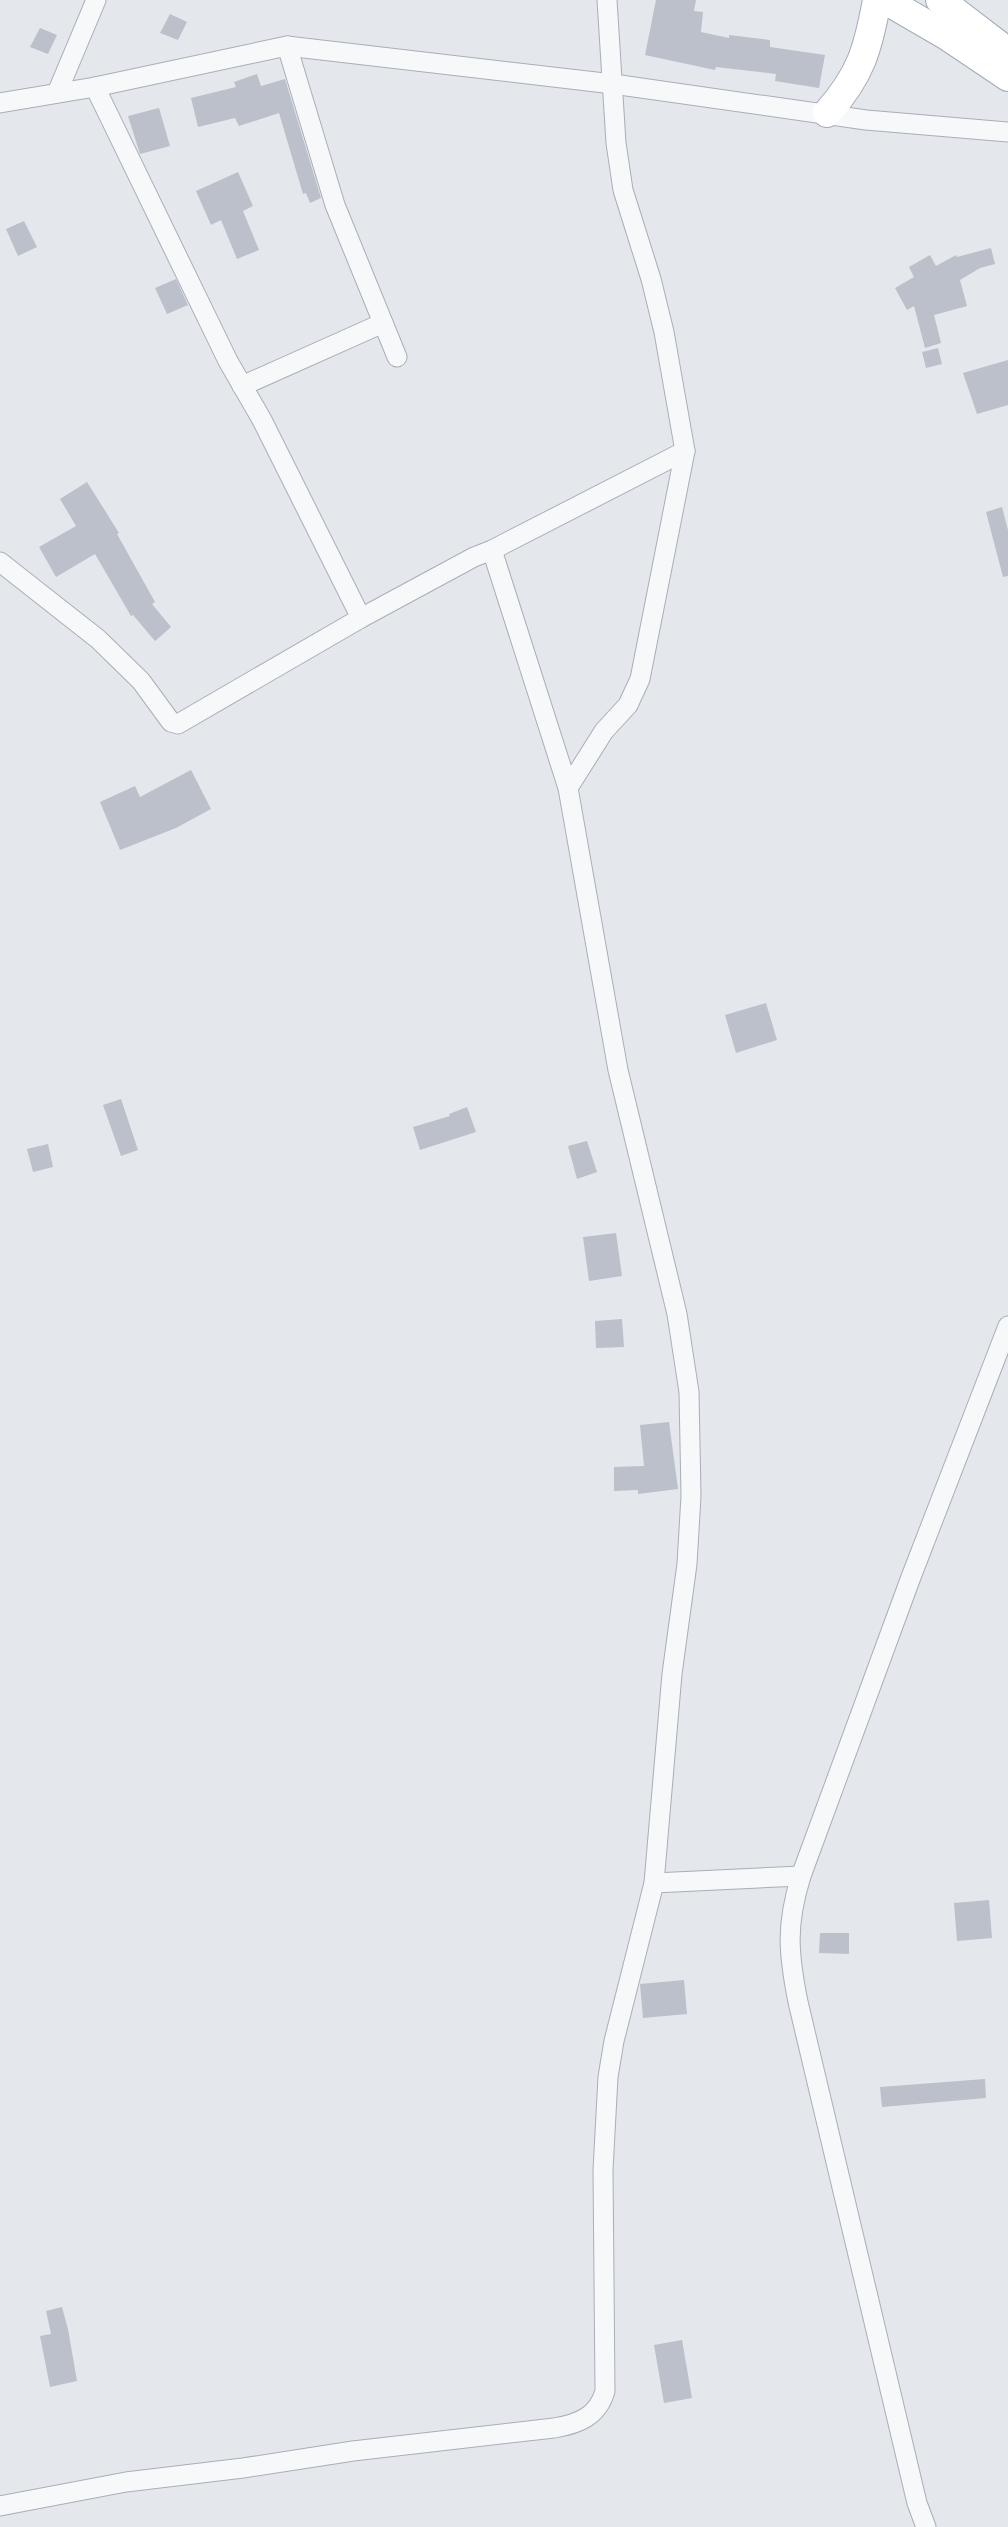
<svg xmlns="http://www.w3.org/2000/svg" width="1008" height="2527" viewBox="0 0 1008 2527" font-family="'Alegreya Sans',sans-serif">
  <rect width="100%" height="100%" fill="#e4e7ec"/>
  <!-- building -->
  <g fill="#bbc0ca">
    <polygon points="656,0 696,0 694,11 703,12 701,32 729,38 729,35 770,40 770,47 825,55 819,88 775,81 776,74 716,67 715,70 645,55"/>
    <polygon points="170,14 187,22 178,40 160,33"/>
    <polygon points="40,28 57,35 48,54 30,47"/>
    <polygon points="257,74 261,86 285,79 321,198 310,203 306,193 303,194 279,113 239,126 235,118 198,127 191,98 236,87 234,82"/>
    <polygon points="159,108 170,146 140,154 128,116"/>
    <polygon points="238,172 253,206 243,211 259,250 237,259 221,220 211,225 196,191"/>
    <polygon points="24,221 37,247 18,256 6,229"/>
    <polygon points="991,248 995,264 980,268 960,280 967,306 934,315 941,343 925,348 914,306 907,310 895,288 914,277 909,267 930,255 936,266 956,255 957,257"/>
    <polygon points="176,279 188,305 167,314 155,288"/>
    <polygon points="938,348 942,364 926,368 922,352"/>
    <polygon points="1008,360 1008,405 977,414 963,373"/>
    <polygon points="87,482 119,533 117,534 155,602 152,604 171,627 155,641 133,615 131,616 95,554 56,577 39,547 76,526 60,499"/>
    <polygon points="1002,507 1008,530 1008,576 1003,577 986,512"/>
    <polygon points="191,770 211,809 176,828 120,850 100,802 135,786 140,797"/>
    <polygon points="766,1003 777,1040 736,1053 725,1015"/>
    <polygon points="121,1099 138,1150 121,1156 103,1105"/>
    <polygon points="467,1107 476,1132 420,1150 413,1127 450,1116 449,1114"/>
    <polygon points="587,1141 597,1172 577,1179 568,1146"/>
    <polygon points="48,1144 53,1167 33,1172 27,1149"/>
    <polygon points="616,1233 622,1276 589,1281 583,1237"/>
    <polygon points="622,1319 624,1347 596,1348 595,1321"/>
    <polygon points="669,1422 678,1489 638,1494 638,1490 614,1491 614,1467 644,1466 640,1425"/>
    <polygon points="989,1900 992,1938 957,1941 954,1903"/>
    <polygon points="820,1933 849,1933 849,1954 819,1953"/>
    <polygon points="684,1980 687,2014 643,2018 640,1984"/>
    <polygon points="985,2079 986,2098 882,2107 880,2087"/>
    <polygon points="62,2307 68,2329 77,2381 50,2387 40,2336 51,2334 46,2311"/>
    <polygon points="682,2340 692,2398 664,2403 654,2345"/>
  </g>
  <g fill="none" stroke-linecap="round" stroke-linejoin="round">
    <defs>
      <g id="minor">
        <polyline points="287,46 335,205 397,357"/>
        <polyline points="95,87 228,361 262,420 361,618"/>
        <polyline points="57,93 96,0"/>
        <polyline points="0,103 95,87 287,46 613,84 866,120 1008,132"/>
        <polyline points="242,386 383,323"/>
        <polyline points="492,550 568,788 618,1070 677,1314 689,1392 691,1496 687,1564 672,1674 654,1883 801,1876"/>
        <polyline points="0,562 98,639 141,681 171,722 178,724 361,618 474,557 492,550 685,451"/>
        <polyline points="568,788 604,731 628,705 640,679 685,451 664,332 651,279 623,190 616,143 607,0"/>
        <path d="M0 2506 126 2482 243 2468 353 2451 554 2428C579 2424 598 2416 605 2391L603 2170 608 2077 614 2041 654 1883"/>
        <path d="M926 2527 917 2503 798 2002C788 1952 786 1925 801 1876L911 1577 1008 1326"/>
      </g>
      <g id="primary">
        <polyline points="885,0 947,36 1008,77"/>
        <polyline points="940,0 1008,52"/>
        <path d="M827 113C861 75 868 49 877 0"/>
      </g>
    </defs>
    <!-- minor casing -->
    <use href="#minor" stroke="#a9aeb7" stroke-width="21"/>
    <!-- primary casing -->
    <use href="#primary" stroke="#a3abb8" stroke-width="30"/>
    <!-- minor -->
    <use href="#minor" stroke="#f7f8fa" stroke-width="19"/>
    <!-- primary -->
    <use href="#primary" stroke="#fff" stroke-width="28"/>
  </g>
</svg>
